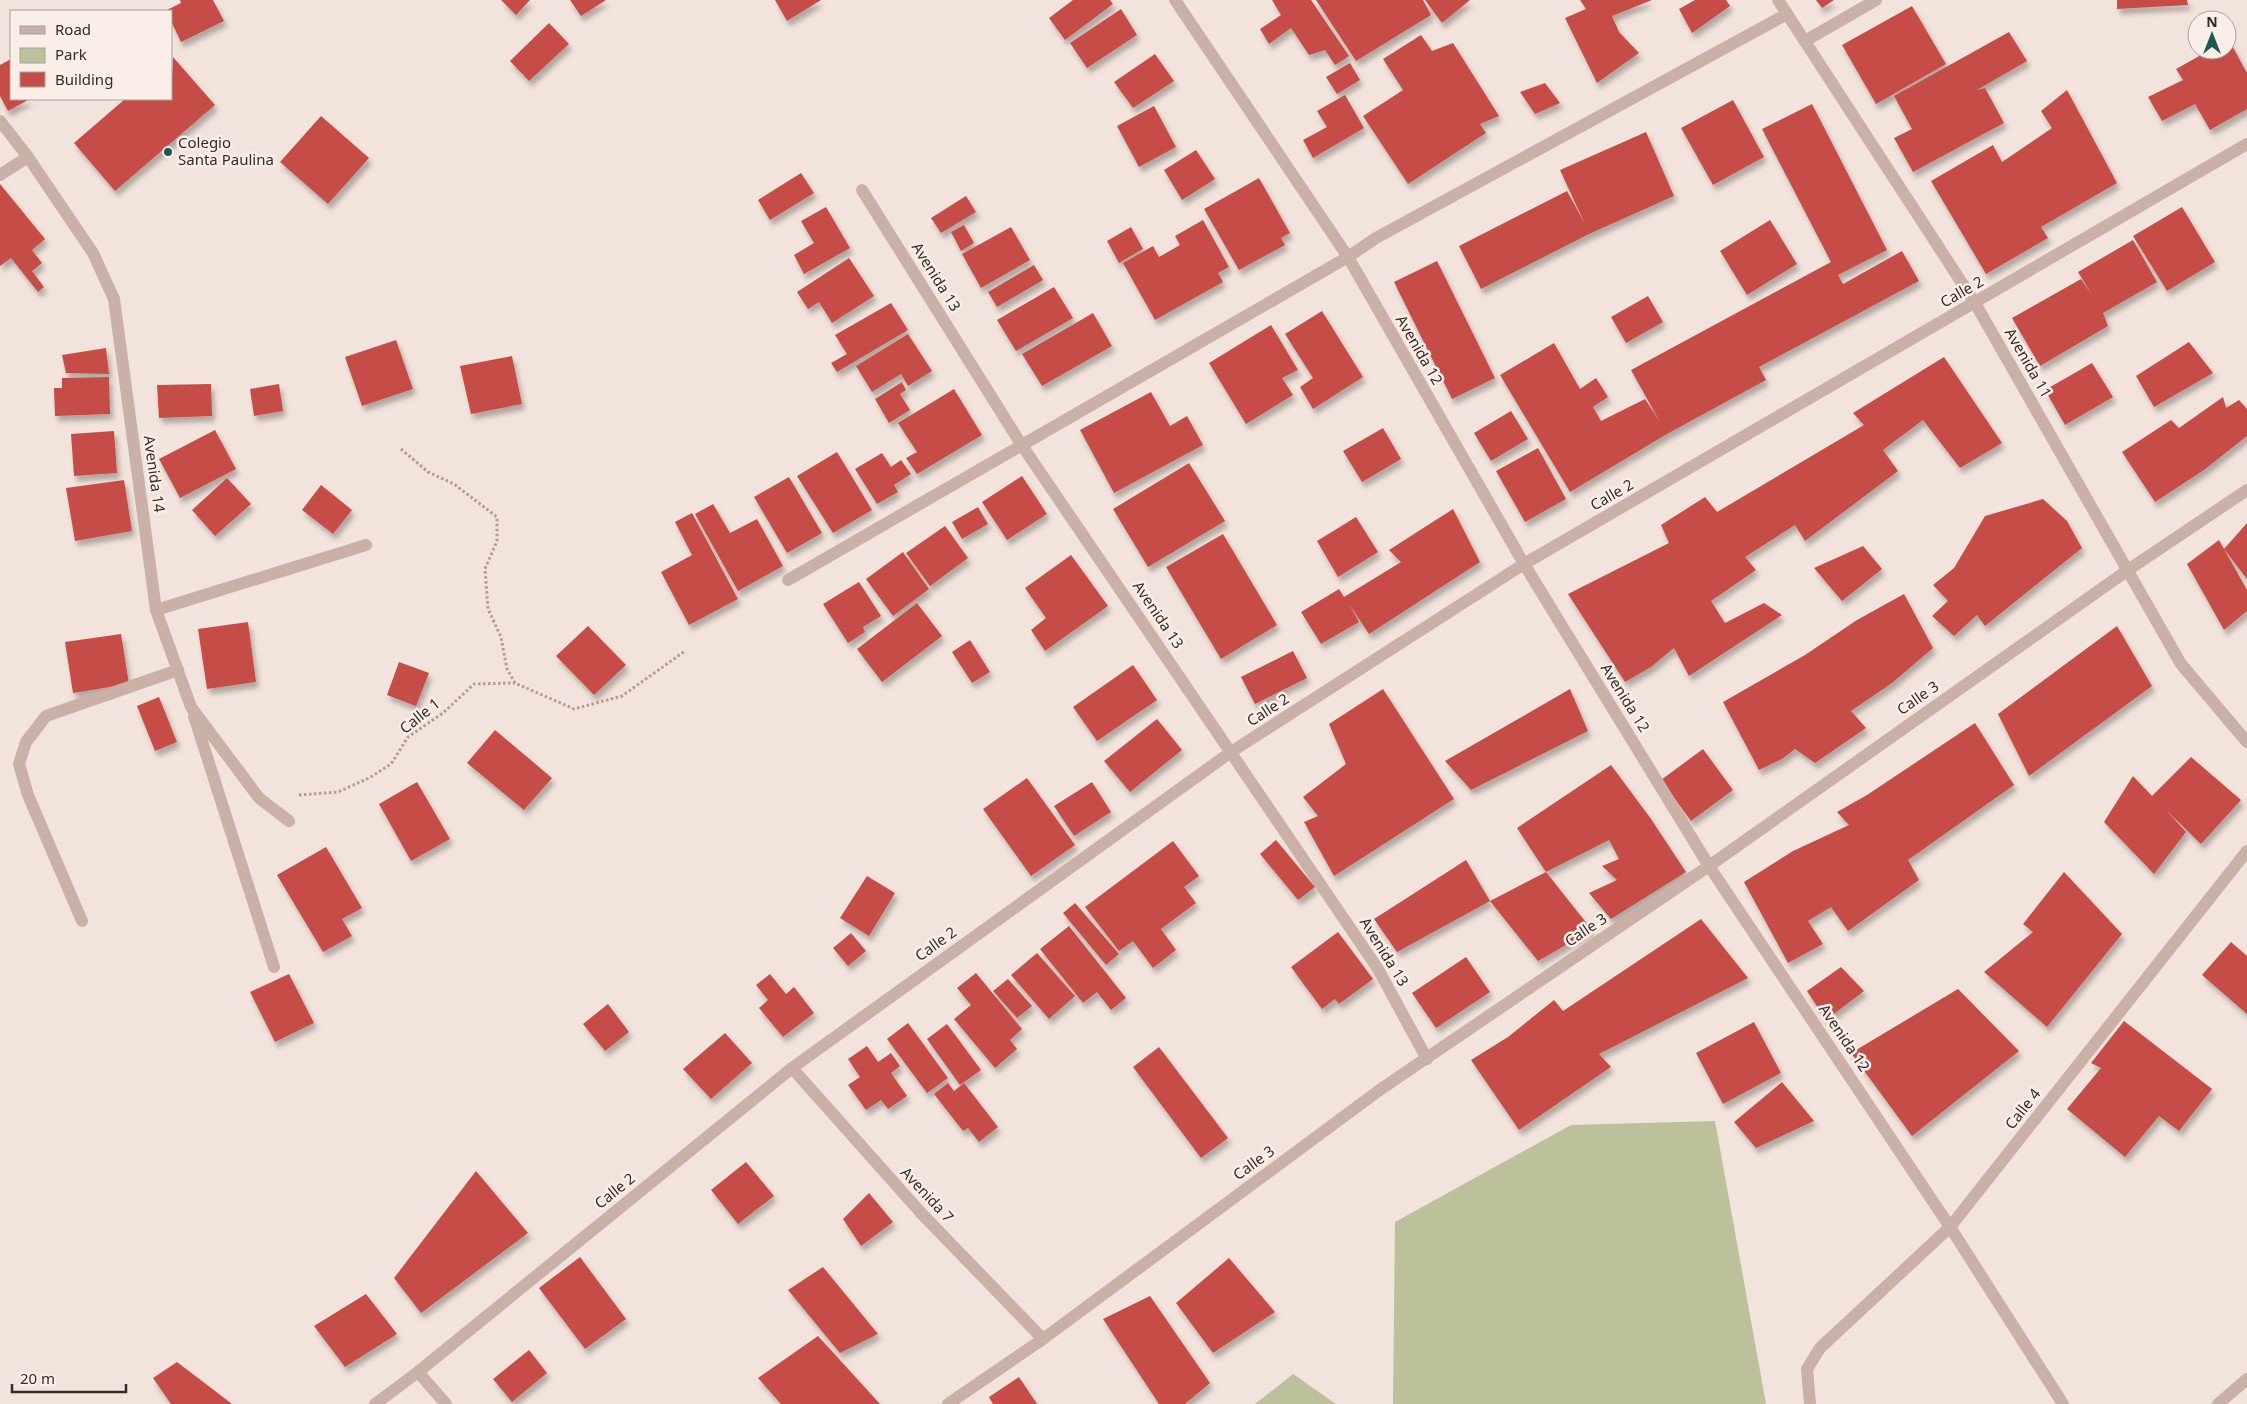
<svg xmlns="http://www.w3.org/2000/svg" width="2247" height="1404" viewBox="0 0 2247 1404" font-family="'Noto Sans',sans-serif">
  <defs>
    <filter id="shadow"><feDropShadow dx="3" dy="5.5" stdDeviation="2.5" flood-color="#0004"/></filter>
  </defs>
  <rect width="100%" height="100%" fill="#f2e3dc"/>
  <!-- green -->
  <g fill="#bcc19c">
    <polygon points="1715,1121 1766,1404 1393,1404 1395,1222 1571,1125"/>
    <polygon points="1293,1374 1336,1404 1255,1404"/>
  </g>
  <!-- building -->
  <g fill="#c64d46" filter="url(#shadow)">
    <polygon points="180,0 213,0 224,21 181,42 171,21 171,11 165,11 181,3"/>
    <polygon points="501,0 530,0 516,15"/>
    <polygon points="570,0 606,0 581,16"/>
    <polygon points="775,0 821,0 787,21"/>
    <polygon points="1073,0 1110,0 1113,4 1065,40 1049,18"/>
    <polygon points="1272,0 1311,0 1349,56 1335,65 1325,50 1309,55 1291,28 1269,44 1260,29 1281,15"/>
    <polygon points="1316,0 1423,0 1431,15 1356,61"/>
    <polygon points="1425,0 1470,0 1442,23"/>
    <polygon points="1580,0 1652,0 1612,16 1619,32 1639,53 1597,83 1565,18 1586,9"/>
    <polygon points="1695,0 1726,0 1730,6 1692,33 1679,9"/>
    <polygon points="1816,0 1834,0 1822,8"/>
    <polygon points="2117,0 2187,0 2188,5 2117,9"/>
    <polygon points="1912,6 1946,64 1876,104 1842,45"/>
    <polygon points="1121,9 1137,35 1087,68 1070,43"/>
    <polygon points="549,23 569,44 529,81 510,61"/>
    <polygon points="2009,32 2027,61 1977,90 1985,88 2004,123 1913,172 1894,138 1912,129 1894,96"/>
    <polygon points="1421,35 1432,51 1453,43 1499,116 1480,124 1486,133 1408,184 1363,116 1403,90 1383,59"/>
    <polygon points="2229,40 2247,73 2247,109 2210,130 2195,104 2162,121 2148,97 2183,80 2176,69 2210,50 2227,50"/>
    <polygon points="1155,54 1174,81 1133,108 1114,82"/>
    <polygon points="173,57 215,105 115,191 74,143 125,99 171,99"/>
    <polygon points="11,59 11,99 30,99 8,111 0,96 0,65"/>
    <polygon points="1350,63 1360,80 1337,94 1326,77"/>
    <polygon points="1545,83 1560,103 1535,114 1520,92"/>
    <polygon points="2067,90 2117,183 2041,227 2048,238 1986,274 1931,181 1993,145 2002,162 2052,128 2041,111"/>
    <polygon points="1345,95 1364,128 1313,158 1303,140 1327,127 1317,111"/>
    <polygon points="1733,100 1764,157 1713,185 1681,128"/>
    <polygon points="1812,104 1887,250 1838,275 1843,284 1902,251 1919,281 1759,367 1766,380 1667,434 1570,492 1500,375 1554,343 1580,389 1596,378 1608,397 1593,407 1601,421 1645,399 1660,422 1631,370 1831,262 1762,129"/>
    <polygon points="1154,106 1176,147 1139,167 1117,126"/>
    <polygon points="321,116 369,158 328,204 280,162"/>
    <polygon points="1646,132 1674,196 1589,234 1481,289 1459,246 1567,191 1585,224 1560,170"/>
    <polygon points="1196,150 1215,179 1182,200 1164,170"/>
    <polygon points="801,173 814,193 770,220 758,200"/>
    <polygon points="1259,178 1290,233 1281,238 1285,245 1239,270 1204,209"/>
    <polygon points="0,184 45,239 32,250 42,263 32,271 44,287 38,292 11,258 0,266"/>
    <polygon points="966,196 976,212 941,233 931,218"/>
    <polygon points="826,207 850,248 804,274 794,255 814,243 801,221"/>
    <polygon points="2182,207 2215,262 2167,291 2133,236"/>
    <polygon points="1203,220 1229,267 1218,273 1223,282 1155,320 1123,263 1153,246 1159,257 1180,245 1175,236"/>
    <polygon points="1770,220 1797,264 1747,295 1720,251"/>
    <polygon points="964,225 974,243 961,251 951,232"/>
    <polygon points="1011,227 1030,260 981,288 962,254"/>
    <polygon points="1131,227 1143,249 1119,263 1107,241"/>
    <polygon points="2133,240 2157,282 2103,313 2108,326 2040,366 2012,318 2081,279 2092,295 2078,272"/>
    <polygon points="849,258 874,296 832,323 819,302 808,309 797,292"/>
    <polygon points="1437,261 1495,378 1452,399 1394,282"/>
    <polygon points="1034,265 1043,280 997,307 988,292"/>
    <polygon points="1054,287 1073,318 1016,351 997,320"/>
    <polygon points="1648,296 1663,322 1626,343 1611,317"/>
    <polygon points="891,303 908,330 837,372 831,363 847,354 835,335"/>
    <polygon points="1322,311 1363,377 1313,409 1300,387 1313,378 1285,334"/>
    <polygon points="1093,313 1112,346 1042,386 1022,354"/>
    <polygon points="1271,325 1298,370 1282,378 1293,395 1246,424 1209,363"/>
    <polygon points="908,334 932,371 908,386 901,374 872,392 856,366"/>
    <polygon points="396,340 413,389 362,406 345,357"/>
    <polygon points="2189,342 2213,373 2154,407 2136,376"/>
    <polygon points="106,348 109,374 66,373 62,355"/>
    <polygon points="512,356 522,404 471,414 460,366"/>
    <polygon points="1944,357 2002,443 1960,468 1923,420 1883,450 1898,471 1805,541 1795,525 1745,557 1756,570 1711,601 1725,623 1764,603 1782,615 1689,676 1674,648 1651,667 1625,682 1568,594 1669,543 1661,525 1705,497 1717,512 1864,425 1853,413"/>
    <polygon points="2092,363 2113,397 2065,425 2045,390"/>
    <polygon points="109,377 110,414 55,416 54,388 62,388 62,378"/>
    <polygon points="902,382 906,390 900,394 910,410 889,423 875,399"/>
    <polygon points="211,384 212,416 159,418 157,385"/>
    <polygon points="279,384 283,411 254,416 250,389"/>
    <polygon points="954,389 982,435 917,474 906,458 917,452 898,423"/>
    <polygon points="1151,392 1170,426 1187,416 1203,445 1114,493 1080,430"/>
    <polygon points="2223,397 2226,408 2239,400 2247,409 2247,436 2204,470 2155,502 2122,452 2171,420 2179,428"/>
    <polygon points="1511,411 1528,439 1491,461 1474,433"/>
    <polygon points="1383,428 1401,459 1362,482 1343,451"/>
    <polygon points="215,430 236,469 180,498 159,459"/>
    <polygon points="114,431 117,473 74,476 71,434"/>
    <polygon points="1538,448 1566,499 1525,522 1496,471"/>
    <polygon points="837,452 872,510 833,533 797,476"/>
    <polygon points="882,453 891,467 901,460 911,474 894,485 898,492 877,504 855,469"/>
    <polygon points="1189,463 1225,521 1148,567 1113,509"/>
    <polygon points="1022,476 1047,514 1007,540 982,502"/>
    <polygon points="789,477 822,533 787,553 754,497"/>
    <polygon points="227,478 251,504 215,536 192,510"/>
    <polygon points="124,480 132,531 75,541 66,488"/>
    <polygon points="321,485 352,510 333,534 302,510"/>
    <polygon points="2043,499 2067,521 2082,548 1985,626 1977,615 1954,636 1932,616 1948,601 1933,585 1954,568 1985,516"/>
    <polygon points="713,504 730,533 757,519 783,566 738,591 695,514"/>
    <polygon points="978,507 988,524 962,539 952,522"/>
    <polygon points="1453,509 1480,562 1369,634 1349,604 1359,622 1321,644 1301,612 1339,589 1344,597 1401,562 1389,550"/>
    <polygon points="692,513 738,599 689,625 661,572 692,555 675,522"/>
    <polygon points="1356,517 1378,552 1338,577 1317,541"/>
    <polygon points="2247,523 2247,579 2224,549"/>
    <polygon points="945,526 968,558 930,586 906,553"/>
    <polygon points="1223,534 1277,625 1221,659 1166,567"/>
    <polygon points="2219,540 2247,590 2247,611 2224,630 2187,564"/>
    <polygon points="1863,546 1882,569 1842,601 1814,568"/>
    <polygon points="903,552 929,589 893,616 866,579"/>
    <polygon points="1071,555 1108,606 1045,651 1031,630 1046,618 1025,588"/>
    <polygon points="859,582 881,616 863,627 865,632 848,643 823,604"/>
    <polygon points="1904,594 1933,648 1892,683 1851,711 1866,728 1815,763 1795,749 1782,759 1759,770 1723,702 1805,655 1857,620"/>
    <polygon points="917,603 942,636 882,682 857,649"/>
    <polygon points="248,622 256,682 207,689 198,629"/>
    <polygon points="588,626 626,665 594,695 556,656"/>
    <polygon points="2117,626 2152,686 2029,776 1998,714"/>
    <polygon points="121,634 129,684 73,693 65,642"/>
    <polygon points="970,640 990,672 972,683 952,652"/>
    <polygon points="1293,651 1307,678 1255,704 1241,677"/>
    <polygon points="399,662 429,673 416,706 387,695"/>
    <polygon points="1133,665 1157,700 1097,741 1073,707"/>
    <polygon points="1383,689 1454,799 1334,876 1304,822 1318,816 1303,797 1346,764 1329,724"/>
    <polygon points="1570,689 1588,731 1471,790 1445,761"/>
    <polygon points="159,697 177,742 155,751 137,706"/>
    <polygon points="1157,719 1182,750 1130,792 1104,761"/>
    <polygon points="1975,723 2014,785 1908,860 1919,880 1848,931 1831,907 1808,921 1823,944 1788,963 1744,882 1793,851 1849,825 1837,812 1867,795"/>
    <polygon points="495,730 552,778 524,810 467,763"/>
    <polygon points="1703,749 1733,790 1691,821 1661,780"/>
    <polygon points="2191,757 2241,800 2201,844 2165,809 2186,832 2154,874 2104,822 2133,776 2152,796"/>
    <polygon points="1611,765 1651,819 1686,872 1611,919 1589,893 1617,880 1602,866 1619,859 1609,840 1546,872 1517,828"/>
    <polygon points="1027,778 1075,845 1031,876 983,809"/>
    <polygon points="417,782 450,839 411,861 379,804"/>
    <polygon points="1092,782 1111,812 1074,836 1054,806"/>
    <polygon points="1276,840 1315,887 1298,900 1260,854"/>
    <polygon points="1173,841 1199,876 1184,887 1196,903 1161,929 1176,950 1153,968 1133,941 1119,951 1085,907"/>
    <polygon points="326,847 362,908 342,919 352,936 323,952 277,875"/>
    <polygon points="1466,860 1490,901 1546,872 1592,930 1538,961 1490,901 1397,952 1374,919"/>
    <polygon points="2064,872 2122,934 2047,1027 1984,972 2033,932 2023,924"/>
    <polygon points="867,876 895,893 869,936 840,918"/>
    <polygon points="1075,903 1119,954 1106,965 1063,913"/>
    <polygon points="1701,919 1748,978 1599,1054 1611,1067 1519,1130 1471,1060 1508,1037 1554,1000 1563,1011"/>
    <polygon points="1069,926 1126,998 1111,1010 1097,992 1083,1003 1040,949"/>
    <polygon points="1338,932 1373,979 1339,1004 1335,999 1322,1009 1291,967"/>
    <polygon points="851,933 866,951 848,966 833,948"/>
    <polygon points="2231,942 2247,956 2247,1014 2202,975"/>
    <polygon points="1037,953 1075,996 1049,1019 1011,975"/>
    <polygon points="1466,957 1490,992 1436,1028 1412,993"/>
    <polygon points="1841,967 1864,991 1826,1020 1807,991"/>
    <polygon points="976,973 1022,1029 1010,1040 1017,1049 995,1068 954,1019 971,1005 957,988"/>
    <polygon points="289,974 314,1023 275,1042 250,992"/>
    <polygon points="770,974 786,994 794,987 814,1013 783,1037 759,1008 768,1000 756,985"/>
    <polygon points="1008,979 1032,1006 1017,1018 993,991"/>
    <polygon points="1958,989 2019,1051 1912,1136 1851,1053"/>
    <polygon points="608,1004 629,1032 605,1051 583,1024"/>
    <polygon points="2124,1021 2212,1089 2179,1131 2159,1116 2125,1157 2067,1109 2101,1068 2091,1063"/>
    <polygon points="1754,1022 1781,1073 1723,1104 1696,1053"/>
    <polygon points="908,1023 948,1078 927,1093 887,1039"/>
    <polygon points="947,1024 981,1070 960,1085 927,1039"/>
    <polygon points="725,1033 752,1063 711,1099 683,1069"/>
    <polygon points="867,1046 878,1062 891,1053 900,1066 891,1073 907,1096 888,1109 881,1100 866,1110 848,1085 860,1077 848,1059"/>
    <polygon points="1159,1047 1228,1138 1201,1158 1133,1067"/>
    <polygon points="1782,1082 1814,1121 1756,1148 1734,1122"/>
    <polygon points="948,1083 954,1091 964,1083 998,1127 979,1142 968,1128 963,1131 934,1094"/>
    <polygon points="746,1162 774,1196 738,1224 711,1190"/>
    <polygon points="476,1171 528,1233 421,1313 394,1278"/>
    <polygon points="869,1193 893,1222 861,1246 843,1219"/>
    <polygon points="580,1257 626,1319 585,1349 539,1288"/>
    <polygon points="1229,1258 1275,1312 1213,1353 1176,1303"/>
    <polygon points="823,1267 878,1334 840,1353 788,1290"/>
    <polygon points="366,1294 397,1334 345,1367 314,1326"/>
    <polygon points="1150,1296 1210,1383 1185,1404 1159,1404 1103,1319"/>
    <polygon points="818,1336 880,1404 781,1404 758,1378"/>
    <polygon points="529,1350 547,1373 512,1402 493,1379"/>
    <polygon points="177,1362 232,1404 171,1404 153,1378"/>
    <polygon points="1019,1377 1037,1404 993,1404 989,1397"/>
  </g>
  <g fill="none" stroke-linecap="round" stroke-linejoin="round">
    <!-- path -->
    <g stroke="#b69b92" stroke-width="3" stroke-dasharray="2.5 2.5" stroke-linecap="butt">
      <polyline points="401,449 428,472 454,484 497,517 497,541 485,569 488,609 501,637 507,669 515,683 574,709 622,696 685,651"/>
      <polyline points="299,795 338,792 369,778 391,764 408,737 443,713 474,684 515,683"/>
    </g>
    <!-- service -->
    <polyline stroke="#cab1a8" stroke-width="12" points="1805,41 1876,0"/>
    <!-- minor -->
    <g stroke="#cab1a8" stroke-width="12">
      <polyline points="1175,0 1348,257 1524,564 1709,866 1950,1227 2063,1404"/>
      <polyline points="1778,0 1975,303 2181,664 2247,742"/>
      <polyline points="0,121 28,157 93,253 114,299 156,610 191,707 259,798 289,821"/>
      <polyline points="0,175 28,157"/>
      <polyline points="862,190 1021,444 1378,969 1427,1059"/>
      <polyline points="788,580 1348,257 1376,238 1787,14"/>
      <polyline points="156,610 366,545"/>
      <polyline points="194,716 274,967"/>
      <polyline points="82,921 28,795 19,764 26,742 46,716 178,670"/>
      <polyline points="792,1068 922,1214 1043,1339"/>
      <polyline points="418,1372 446,1404"/>
      <polyline points="375,1404 418,1372 792,1068 1231,752 1524,564 2247,144"/>
      <polyline points="948,1404 1043,1339 1381,1089 1709,866 2128,570 2247,490"/>
      <polyline points="1810,1404 1807,1369 1820,1348 1950,1227 2247,851"/>
      <polyline points="2218,1404 2247,1379"/>
    </g>
  </g>
  <!-- markers -->
  <circle fill="#1e5851" stroke="#faeee8" stroke-width="2" cx="168" cy="152" r="5"/>
  <g text-anchor="middle" stroke-width="5" stroke-linejoin="round" paint-order="stroke">
    <!-- poi labels -->
    <g font-size="15" fill="#372a28" stroke="#faeee8" text-anchor="start">
      <text x="178" y="148">Colegio<tspan x="178" dy="17">Santa Paulina</tspan></text>
    </g>
    <!-- street labels -->
    <g font-size="15" fill="#372a28" stroke="#faeee8">
      <text transform="translate(936 277) rotate(58)" y="5">Avenida 13</text>
      <text transform="translate(1962 292) rotate(-30)" y="5">Calle 2</text>
      <text transform="translate(1419 350) rotate(60)" y="5">Avenida 12</text>
      <text transform="translate(2028 363) rotate(60)" y="5">Avenida 11</text>
      <text transform="translate(154 474) rotate(82)" y="5">Avenida 14</text>
      <text transform="translate(1612 495) rotate(-30)" y="5">Calle 2</text>
      <text transform="translate(1158 615) rotate(56)" y="5">Avenida 13</text>
      <text transform="translate(1625 698) rotate(58)" y="5">Avenida 12</text>
      <text transform="translate(1918 698) rotate(-35)" y="5">Calle 3</text>
      <text transform="translate(1268 710) rotate(-33)" y="5">Calle 2</text>
      <text transform="translate(420 716) rotate(-39)" y="5">Calle 1</text>
      <text transform="translate(1586 930) rotate(-34)" y="5">Calle 3</text>
      <text transform="translate(936 944) rotate(-36)" y="5">Calle 2</text>
      <text transform="translate(1384 952) rotate(58)" y="5">Avenida 13</text>
      <text transform="translate(1844 1038) rotate(56)" y="5">Avenida 12</text>
      <text transform="translate(2023 1109) rotate(-52)" y="5">Calle 4</text>
      <text transform="translate(1254 1163) rotate(-36)" y="5">Calle 3</text>
      <text transform="translate(615 1191) rotate(-39)" y="5">Calle 2</text>
      <text transform="translate(927 1195) rotate(47)" y="5">Avenida 7</text>
    </g>
  </g>
  <!-- legend -->
  <rect x="10" y="10" width="162" height="90" fill="#faeee8" stroke="#aca09b"/>
  <rect x="20" y="26" width="25" height="8" fill="#cab1a8" stroke="#aca09b"/>
  <text x="55" y="35" font-size="15" fill="#372a28">Road</text>
  <rect x="20" y="48" width="25" height="15" fill="#bcc19c" stroke="#aca09b"/>
  <text x="55" y="60" font-size="15" fill="#372a28">Park</text>
  <rect x="20" y="72" width="25" height="15" fill="#c64d46" stroke="#aca09b"/>
  <text x="55" y="85" font-size="15" fill="#372a28">Building</text>
  <!-- north arrow -->
  <g transform="translate(2212 35)"><circle r="24" fill="#faeee8" stroke="#aca09b"/>
  <path d="M0-4L9 19L0 12L-9 19Z" fill="#1e5851"/>
  <text y="-8" font-size="14" font-weight="bold" text-anchor="middle" fill="#372a28">N</text>
  </g>
  <!-- scale -->
  <path d="M12 1384v8h114v-8" fill="none" stroke="#372a28" stroke-width="2.5"/>
  <text x="20" y="1384" font-size="15" fill="#372a28" stroke="#faeee8" stroke-width="4" paint-order="stroke">20 m</text>
</svg>
